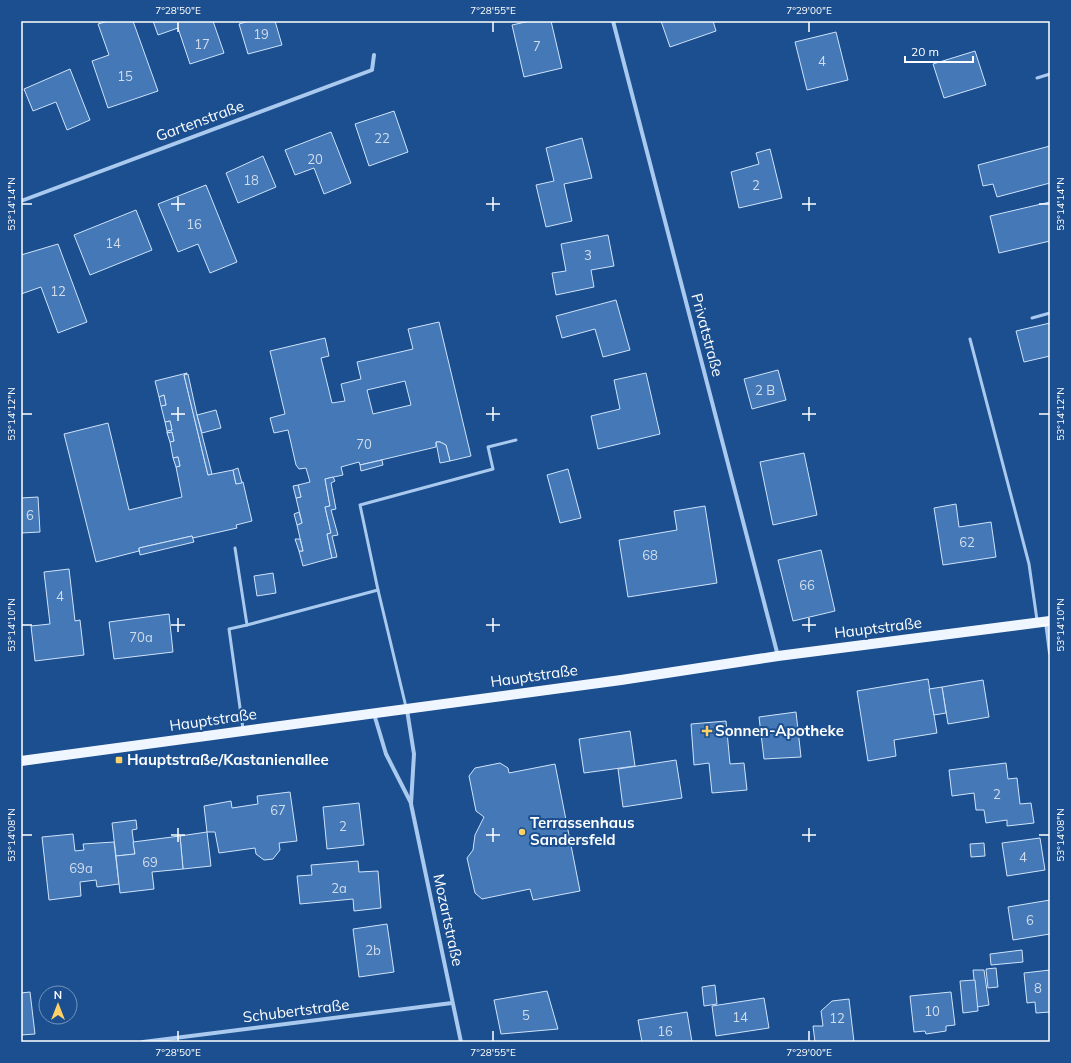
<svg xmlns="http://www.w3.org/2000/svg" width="1071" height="1063" viewBox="0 0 1071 1063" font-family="Mulish,sans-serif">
  <rect width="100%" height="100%" fill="#1b4f8f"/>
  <!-- building -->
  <g fill="#4478b7" stroke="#cfe3fa" fill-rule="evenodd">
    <polygon points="108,21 133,21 158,91 108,108 92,61 109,55 98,24"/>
    <polygon points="153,21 213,21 224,53 190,64 178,28 158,35"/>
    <polygon points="249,21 275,21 282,45 248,54 239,24"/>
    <polygon points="530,21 551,21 562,68 524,77 512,25"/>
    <polygon points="661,21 713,21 716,31 670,47"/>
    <polygon points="836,32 848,80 807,90 795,42"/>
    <polygon points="975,51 986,85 944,98 933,64"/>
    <polygon points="70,69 90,120 67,130 56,102 33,111 24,89"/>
    <polygon points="394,111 408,152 369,166 355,124"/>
    <polygon points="331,132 351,183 324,194 314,168 295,175 285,150"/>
    <polygon points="582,138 592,178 564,184 572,221 546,227 536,185 554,181 546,148"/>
    <polygon points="1050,146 1050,183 997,197 993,184 983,186 978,165"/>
    <polygon points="770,149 782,198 739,208 731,172 759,164 756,153"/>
    <polygon points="263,156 276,187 238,203 226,173"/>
    <polygon points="206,185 237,262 210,273 198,244 178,252 158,204"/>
    <polygon points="1050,202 1050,241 999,253 990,216"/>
    <polygon points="136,210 152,250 90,275 74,235"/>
    <polygon points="608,235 614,266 591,270 594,287 556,295 552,273 566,271 561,244"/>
    <polygon points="58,244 87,322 58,333 41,287 21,294 21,255"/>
    <polygon points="616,300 630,350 603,357 595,329 562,338 556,316"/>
    <path d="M439 322 471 456 450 461 446 445 440 442H436V447L360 465 359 462 341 467 343 475 325 479 330 506 325 507 331 533 327 534 332 558 303 566 299 551H303L297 525 302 523 296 498 301 497 298 485 310 482 306 468 299 469 296 465 288 430 274 433 270 418 285 414 270 351 325 338 329 356 321 358 332 403 345 401 341 384 361 379 357 362 413 349 408 329ZM405 381 411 405 373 414 367 390Z"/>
    <polygon points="1050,323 1050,356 1024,362 1016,331"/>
    <polygon points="778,370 786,400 752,409 744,379"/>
    <polygon points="187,373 184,375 208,475 233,470 236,484 243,482 252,521 236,525 237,528 193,538 192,536 139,548 139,551 96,562 64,434 108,423 129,510 182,497 176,467 180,466 178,457 173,458 170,442 174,441 172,432 167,433 167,431 172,430 170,421 165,422 161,406 166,405 164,395 159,397 155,381"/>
    <polygon points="646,373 660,434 598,449 591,416 620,409 614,380"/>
    <polygon points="188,374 197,415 212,474 208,475 184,375"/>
    <polygon points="164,395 166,405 161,406 159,397"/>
    <polygon points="216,410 221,428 202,433 197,415"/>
    <polygon points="170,421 172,430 167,431 165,422"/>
    <polygon points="172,432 174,441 170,442 167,433"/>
    <polygon points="436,442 440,442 446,445 450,461 440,463"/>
    <polygon points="804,453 817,515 773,525 760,462"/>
    <polygon points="178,457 180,466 176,467 173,458"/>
    <polygon points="382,460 383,465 361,471 360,465"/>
    <polygon points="238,468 242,483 236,484 233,470"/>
    <polygon points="568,469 581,518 560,523 547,475"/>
    <polygon points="333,477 335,481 331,483 336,509 331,510 338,535 332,536 337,557 332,558 327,534 331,533 325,507 330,506 325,479"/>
    <polygon points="298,485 301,497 296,498 293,486"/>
    <polygon points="38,497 40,532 21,533 21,498"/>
    <polygon points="956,504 959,527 991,522 996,557 943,565 934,508"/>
    <polygon points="705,506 717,583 628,597 619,540 677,530 674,511"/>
    <polygon points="299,512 302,523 297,525 294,514"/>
    <polygon points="192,536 194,542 140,555 139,548"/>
    <polygon points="295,539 300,539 303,551 299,551"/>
    <polygon points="821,550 835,611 793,621 778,560"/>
    <polygon points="69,569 75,621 80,620 84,655 35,661 31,626 50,624 44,572"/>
    <polygon points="273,573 276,593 257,596 254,576"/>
    <polygon points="169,614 173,652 114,659 109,622"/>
    <polygon points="928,679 937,733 894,740 896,756 868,761 857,691"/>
    <polygon points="983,680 989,717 948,724 942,687"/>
    <polygon points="942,687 946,713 934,715 929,689"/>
    <polygon points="796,712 801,757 764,759 759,717"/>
    <polygon points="726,721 730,764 744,763 747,790 712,793 709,763 694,765 691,724"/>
    <polygon points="630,731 635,766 584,773 579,739"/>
    <polygon points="676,760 682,798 623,807 618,769"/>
    <polygon points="500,763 508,768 509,773 555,764 580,891 533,900 530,889 482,899 475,893 467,858 473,850 475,835 484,817 476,811 469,776 475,768"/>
    <polygon points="1006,763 1008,779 1017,778 1020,804 1031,803 1034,823 1007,826 1007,820 986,823 984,810 976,810 974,793 952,796 949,770"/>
    <polygon points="290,792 297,841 279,843 280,850 273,859 264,860 256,854 255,848 219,853 215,832 207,832 204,806 231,801 232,808 258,804 257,796"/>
    <polygon points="359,803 364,845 327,849 323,807"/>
    <polygon points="136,820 137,829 132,830 135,854 116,856 112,823"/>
    <polygon points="207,832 211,866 183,869 180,836"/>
    <polygon points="73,834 75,851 84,850 83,844 114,842 119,884 97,887 96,880 80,882 81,896 49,900 42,837"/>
    <polygon points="180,836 183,869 152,872 154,889 120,893 116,856 135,854 133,842"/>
    <polygon points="1040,838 1045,870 1007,876 1002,843"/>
    <polygon points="984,843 985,856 971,857 970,844"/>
    <polygon points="358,861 359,872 378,871 381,908 354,911 353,899 300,904 297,876 312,875 311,865"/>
    <polygon points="1050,900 1050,934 1013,940 1008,907"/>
    <polygon points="387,924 394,972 359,977 353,929"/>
    <polygon points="1022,950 1023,962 991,965 990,954"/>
    <polygon points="996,968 998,987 988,988 986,969"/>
    <polygon points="973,970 984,970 989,1005 977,1007"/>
    <polygon points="1050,970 1050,1012 1036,1013 1035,1002 1027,1003 1024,973"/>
    <polygon points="975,980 978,1011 963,1013 960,981"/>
    <polygon points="715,985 717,1004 704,1006 702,987"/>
    <polygon points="547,991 558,1029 501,1034 494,1000"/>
    <polygon points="30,992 35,1034 21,1035 21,993"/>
    <polygon points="951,992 955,1025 946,1026 946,1031 926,1034 925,1031 914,1032 910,996"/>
    <polygon points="764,998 769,1028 716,1036 712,1006"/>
    <polygon points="849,999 854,1042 815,1042 813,1026 823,1026 821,1011 832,1001"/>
    <polygon points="687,1012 692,1042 642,1042 638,1020"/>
  </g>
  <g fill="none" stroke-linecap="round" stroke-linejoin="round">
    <!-- service -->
    <g stroke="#a9c9ee" stroke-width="3">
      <polyline points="1037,78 1050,74"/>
      <polyline points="1032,318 1050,313"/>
      <polyline points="970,339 1029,564 1037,620"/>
      <polyline points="235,548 247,625 229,629 243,729"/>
      <polyline points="378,590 406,707"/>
      <polyline points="247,625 378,590 360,505 493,469 488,447 516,440"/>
    </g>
    <!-- minor -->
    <g stroke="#a9c9ee" stroke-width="4">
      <polyline points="613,21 778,656"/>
      <polyline points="21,201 372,70 374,55"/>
      <polyline points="1046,622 1050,653"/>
      <polyline points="407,710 414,754 411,804 461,1042"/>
      <polyline points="374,714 386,754 411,803"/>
      <polyline points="143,1042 452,1003"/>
    </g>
    <!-- primary -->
    <polyline stroke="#f0f6ff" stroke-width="10" points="21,761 621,680 778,656 1050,621"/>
  </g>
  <!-- ticks -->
  <path fill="none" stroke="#fff" stroke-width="1.5" d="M178 22V32M493 22V32M809 22V32M178 197V211M493 197V211M809 197V211M22 204H32M171 204H185M486 204H500M802 204H816M1039 204H1049M178 407V421M493 407V421M809 407V421M22 414H32M171 414H185M486 414H500M802 414H816M1039 414H1049M178 618V632M493 618V632M809 618V632M22 625H32M171 625H185M486 625H500M802 625H816M1039 625H1049M178 828V842M493 828V842M809 828V842M22 835H32M171 835H185M486 835H500M802 835H816M1039 835H1049M178 1031V1041M493 1031V1041M809 1031V1041"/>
  <!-- markers -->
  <g fill="#ffd166" stroke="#1b4f8f" stroke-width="1.5">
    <path d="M705 725h4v4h4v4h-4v4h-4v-4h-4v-4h4z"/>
    <rect x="115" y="756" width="8" height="8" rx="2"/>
    <circle cx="522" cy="832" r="4"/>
  </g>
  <g text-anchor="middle" stroke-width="4" stroke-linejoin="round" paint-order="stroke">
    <!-- number labels -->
    <g font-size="13" fill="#d0dded">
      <text x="261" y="39">19</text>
      <text x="202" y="49">17</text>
      <text x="537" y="51">7</text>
      <text x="822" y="66">4</text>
      <text x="125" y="81">15</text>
      <text x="382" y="143">22</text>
      <text x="315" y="164">20</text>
      <text x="251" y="185">18</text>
      <text x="756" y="190">2</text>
      <text x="194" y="229">16</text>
      <text x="113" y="248">14</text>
      <text x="588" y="260">3</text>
      <text x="58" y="296">12</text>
      <text x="765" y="395">2 B</text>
      <text x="364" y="449">70</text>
      <text x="30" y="520">6</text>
      <text x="967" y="547">62</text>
      <text x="650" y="560">68</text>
      <text x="807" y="590">66</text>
      <text x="60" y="601">4</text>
      <text x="141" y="642">70a</text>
      <text x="997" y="799">2</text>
      <text x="278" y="815">67</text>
      <text x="343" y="831">2</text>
      <text x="1023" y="862">4</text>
      <text x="150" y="867">69</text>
      <text x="81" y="873">69a</text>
      <text x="339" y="893">2a</text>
      <text x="1030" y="925">6</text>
      <text x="373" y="955">2b</text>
      <text x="1038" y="993">8</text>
      <text x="932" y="1016">10</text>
      <text x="526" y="1020">5</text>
      <text x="740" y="1022">14</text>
      <text x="837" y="1023">12</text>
      <text x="665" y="1036">16</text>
    </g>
    <!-- street labels -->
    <g font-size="15" fill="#fff" stroke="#1b4f8f">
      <text transform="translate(200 121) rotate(-20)" y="5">Gartenstraße</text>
      <text transform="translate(707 335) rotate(75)" y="5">Privatstraße</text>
      <text transform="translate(878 628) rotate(-7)" y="5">Hauptstraße</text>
      <text transform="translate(534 676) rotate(-8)" y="5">Hauptstraße</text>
      <text transform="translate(213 720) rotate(-8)" y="5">Hauptstraße</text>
      <text transform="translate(448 920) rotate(78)" y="5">Mozartstraße</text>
      <text transform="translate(296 1011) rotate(-7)" y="5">Schubertstraße</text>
    </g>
    <!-- poi labels -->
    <g font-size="15" font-weight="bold" fill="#fff" stroke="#1b4f8f" text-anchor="start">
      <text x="715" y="736">Sonnen-Apotheke</text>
      <text x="127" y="765">Hauptstraße/Kastanienallee</text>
      <text x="530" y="828">Terrassenhaus<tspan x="530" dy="17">Sandersfeld</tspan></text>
    </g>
  </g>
  <!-- border -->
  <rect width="1071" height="1063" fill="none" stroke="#1b4f8f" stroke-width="44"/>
  <!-- north arrow -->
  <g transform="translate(58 1005)"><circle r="19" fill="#1b4f8f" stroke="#7695bc"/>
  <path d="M0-3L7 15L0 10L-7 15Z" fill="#ffd166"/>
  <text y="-6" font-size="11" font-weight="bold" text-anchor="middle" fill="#ffffff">N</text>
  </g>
  <!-- scale -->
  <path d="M905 56v6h68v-6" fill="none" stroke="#ffffff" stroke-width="2"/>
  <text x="911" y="56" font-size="12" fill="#ffffff" stroke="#1b4f8f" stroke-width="3" paint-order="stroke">20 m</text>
  <rect x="22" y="22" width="1027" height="1019" fill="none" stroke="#fff" stroke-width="1.5"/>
  <g font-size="10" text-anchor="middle" fill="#fff">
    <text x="178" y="14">7°28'50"E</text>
    <text x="493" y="14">7°28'55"E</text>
    <text x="809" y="14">7°29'00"E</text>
    <text transform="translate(11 204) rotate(-90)" y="4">53°14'14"N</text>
    <text transform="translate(1060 204) rotate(-90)" y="4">53°14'14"N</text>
    <text transform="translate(11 414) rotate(-90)" y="4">53°14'12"N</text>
    <text transform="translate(1060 414) rotate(-90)" y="4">53°14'12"N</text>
    <text transform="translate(11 625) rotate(-90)" y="4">53°14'10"N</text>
    <text transform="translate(1060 625) rotate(-90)" y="4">53°14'10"N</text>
    <text transform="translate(11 835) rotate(-90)" y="4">53°14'08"N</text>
    <text transform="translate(1060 835) rotate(-90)" y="4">53°14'08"N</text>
    <text x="178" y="1056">7°28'50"E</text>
    <text x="493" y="1056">7°28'55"E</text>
    <text x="809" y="1056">7°29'00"E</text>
  </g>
</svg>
